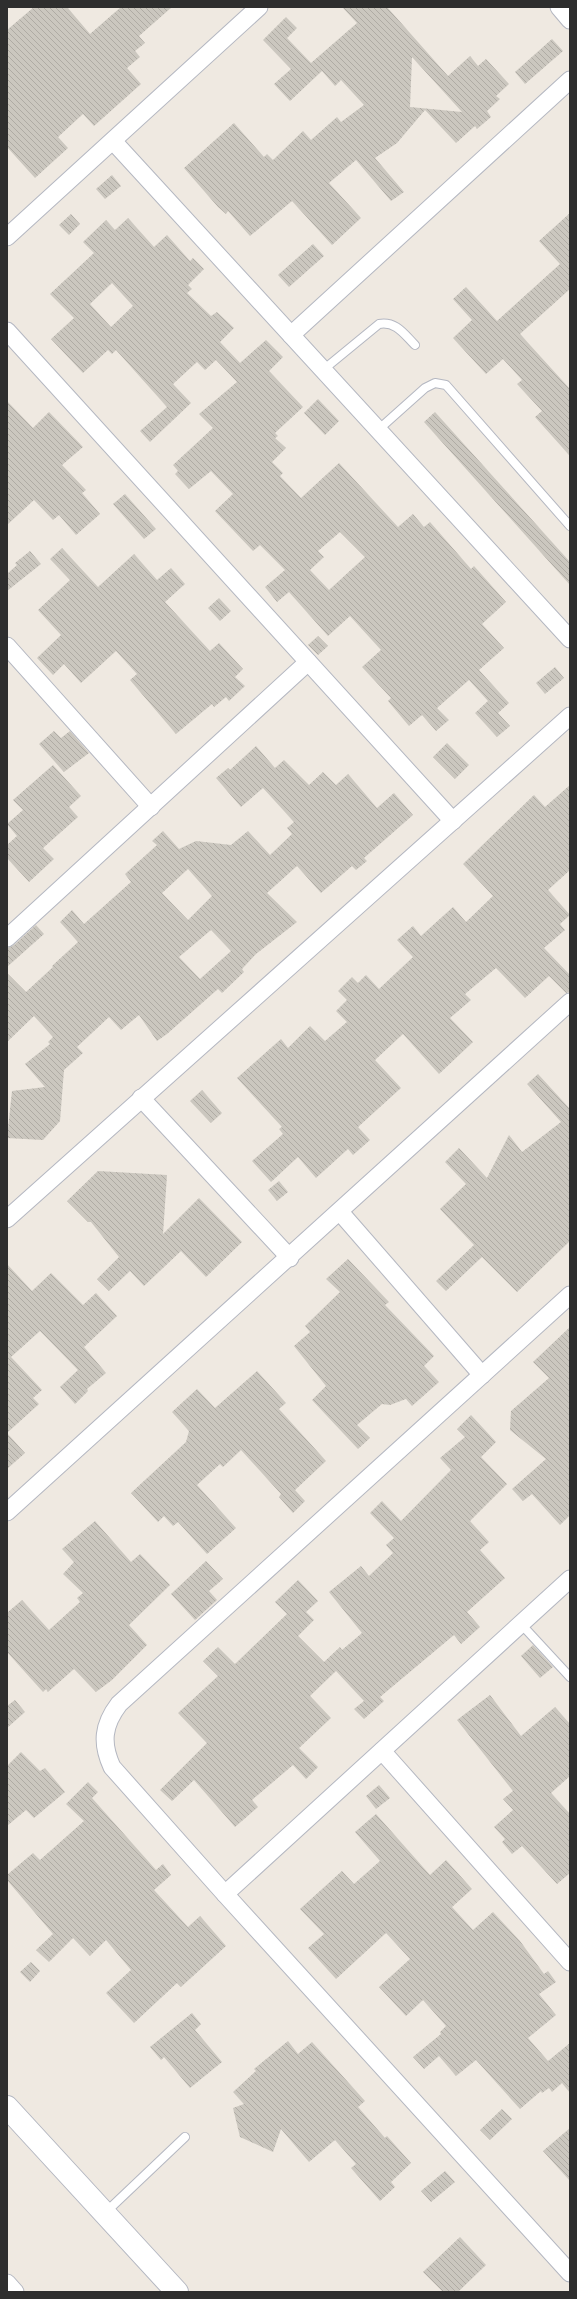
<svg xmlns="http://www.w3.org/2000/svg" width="577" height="2299" viewBox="0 0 577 2299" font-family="'Nunito Sans',sans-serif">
  <defs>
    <pattern id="building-back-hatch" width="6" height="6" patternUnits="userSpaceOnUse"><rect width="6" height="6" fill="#cbc7bf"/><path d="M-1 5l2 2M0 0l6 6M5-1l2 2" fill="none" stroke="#afaba4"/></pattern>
  </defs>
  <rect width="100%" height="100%" fill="#efe9e1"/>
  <!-- building -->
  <g fill="url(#building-back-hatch)" fill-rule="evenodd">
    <polygon points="34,7 67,7 90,34 121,7 172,7 139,36 145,43 135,51 140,57 127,68 141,84 94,126 83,114 58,137 68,148 35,178 7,147 7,30"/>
    <path d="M342 7H387L448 76 470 56 478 66 486 59 509 84 496 96 500 99 487 111 491 117 477 129 475 126 456 143 425 110 397 143 375 158 404 192 391 201 356 160 329 183 361 218 332 245 292 201 250 236 228 211 226 214 218 207 184 168 234 123 264 157 267 154 273 160 303 131 311 140 337 117 341 122 364 105 341 80 335 86 322 71 290 101 274 84 291 69 263 40 286 17 297 28 287 38 311 63 357 23ZM412 57 462 112 410 107Z"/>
    <polygon points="552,39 563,51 525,84 515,72"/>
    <polygon points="112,175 121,186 105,199 96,189"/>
    <polygon points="570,213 570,289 520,334 570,389 570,456 535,417 542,411 517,384 522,380 503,359 486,374 453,338 472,320 453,299 466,287 497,321 560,264 539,241"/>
    <polygon points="71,214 80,224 69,235 59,225"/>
    <path d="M128 218 154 247 167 235 190 261 193 258 204 269 188 285 192 289 187 293 211 316 217 312 234 328 220 342 240 363 266 340 283 357 269 371 303 407 275 433 278 436 275 438 286 448 272 462 283 473 280 476 301 498 339 463 398 527 413 514 424 527 430 522 471 569 474 566 506 602 482 624 504 648 479 670 509 703 498 713 510 726 497 737 475 713 488 701 469 680 437 708 449 720 436 731 422 715 409 726 388 701 391 698 362 667 381 650 350 616 328 636 289 592 277 602 265 587 285 570 260 545 253 551 215 511 233 494 211 471 189 489 175 474 178 471 173 465 213 428 199 414 237 382 216 360 205 370 197 362 173 384 191 403 150 442 140 431 167 407 116 350 112 354 108 350 83 373 51 339 74 318 50 294 94 253 83 242 106 220 115 230ZM112 283 133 306 111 327 90 304ZM340 532 365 557 329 590 310 570 324 557 318 551Z"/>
    <polygon points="313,244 324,256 289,287 278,275"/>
    <polygon points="318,399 339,421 325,435 304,413"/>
    <polygon points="7,401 33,428 49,412 83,447 62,465 86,490 82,493 100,514 76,535 59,515 53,520 34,500 7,525"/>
    <polygon points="435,412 570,562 570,585 424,422"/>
    <polygon points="125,494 156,529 144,539 113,504"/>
    <polygon points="62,548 98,587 134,554 157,580 171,568 185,584 165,602 210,651 219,643 243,669 235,677 245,686 229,701 226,697 214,707 212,704 176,734 130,680 137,674 116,651 81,683 64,664 53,675 37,658 61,635 38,610 70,580 50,559"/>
    <polygon points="30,551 41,564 7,591 7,574 17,565 15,563"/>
    <polygon points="219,598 231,611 220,621 208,608"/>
    <polygon points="318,636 328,646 318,655 308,645"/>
    <polygon points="555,667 564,678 545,694 536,683"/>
    <polygon points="54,731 61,738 70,731 89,753 64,772 39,744"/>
    <polygon points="447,743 469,765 455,779 433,757"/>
    <path d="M256 746 275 768 284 760 309 785 323 772 336 785 348 774 377 808 394 793 413 815 364 858 367 861 356 870 352 866 321 893 297 866 267 893 297 922 256 954 242 969 244 972 222 993 218 989 167 1034 157 1041 139 1015 121 1030 109 1017 77 1047 83 1053 64 1070 60 1121 43 1140 7 1138 12 1091 45 1087 25 1064 50 1044 48 1042 53 1037 34 1016 7 1042V973L26 992 53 967 52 966 78 942 60 922 72 910 84 924 131 882 125 874 157 845 152 841 163 831 179 849 196 841 231 845 248 831 270 855 292 834 287 828 294 822 263 788 241 807 216 778 228 768 230 770ZM188 869 212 896 188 920 162 893ZM211 930 231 951 200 979 179 957Z"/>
    <polygon points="53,765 81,796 69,807 78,817 43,848 54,859 29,882 7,858 7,845 17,836 7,824 23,810 13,800"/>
    <polygon points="570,785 570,870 548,890 570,915 560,924 565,930 544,948 570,975 570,992 566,993 549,976 525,998 496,968 465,994 471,1000 450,1018 473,1042 439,1074 403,1034 375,1060 401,1088 358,1127 370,1140 353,1155 348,1149 316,1178 298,1157 271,1182 252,1161 283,1134 279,1129 282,1127 237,1078 281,1039 288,1048 310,1026 325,1041 347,1022 336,1011 347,1000 338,991 352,977 358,983 366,975 379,989 413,957 397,940 413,926 421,936 453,907 466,922 493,896 463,864 534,795 545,807"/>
    <polygon points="36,925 44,934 7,967 7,948 14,945"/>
    <polygon points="538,1074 570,1109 570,1241 517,1292 482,1257 446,1291 436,1281 474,1245 440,1209 466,1184 445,1162 459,1148 487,1178 509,1135 522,1152 561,1122 527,1084"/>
    <polygon points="202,1090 222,1113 211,1123 190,1101"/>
    <polygon points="98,1171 167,1175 163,1234 199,1198 242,1242 206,1277 181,1251 144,1286 130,1271 109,1291 97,1279 119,1257 91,1222 88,1222 67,1201"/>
    <polygon points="279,1181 288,1192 277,1201 268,1190"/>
    <polygon points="348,1259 389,1302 385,1305 434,1356 424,1366 439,1382 412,1406 406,1399 390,1405 382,1404 357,1425 370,1438 358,1449 312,1400 326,1386 294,1346 310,1332 305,1326 340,1292 326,1279"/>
    <polygon points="7,1264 32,1291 51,1273 83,1305 96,1293 117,1316 84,1347 106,1373 87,1389 88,1391 75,1404 60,1387 78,1370 40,1331 11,1357 42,1390 33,1398 39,1404 7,1433"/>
    <polygon points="570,1327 570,1515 560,1525 532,1494 523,1501 512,1489 546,1459 510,1430 511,1411 549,1378 533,1362"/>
    <polygon points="257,1371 286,1403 279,1409 326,1461 295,1490 305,1501 293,1513 279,1497 281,1494 241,1450 223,1467 220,1464 197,1485 236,1528 207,1554 178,1522 173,1526 164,1516 158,1522 131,1493 186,1442 189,1431 172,1412 197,1389 215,1408"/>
    <polygon points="471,1415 496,1442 481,1457 507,1484 470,1521 489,1542 480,1550 505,1578 467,1612 480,1627 461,1644 454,1635 380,1697 384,1701 364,1719 354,1709 364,1701 336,1671 310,1696 331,1718 299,1748 318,1767 306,1779 293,1765 252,1800 258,1807 235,1827 194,1780 172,1801 160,1790 207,1743 178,1713 218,1676 203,1661 218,1647 235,1664 287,1614 275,1602 298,1580 318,1601 306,1612 314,1620 298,1636 324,1662 340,1647 342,1650 362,1633 329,1592 361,1566 369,1576 393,1553 386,1545 394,1538 370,1513 382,1501 401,1521 451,1470 440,1458 465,1437 457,1429"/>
    <polygon points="7,1433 25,1453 7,1469"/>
    <polygon points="95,1521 131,1562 140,1554 170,1585 129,1625 147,1645 112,1680 96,1692 74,1669 48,1692 46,1689 43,1692 7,1652 7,1613 22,1600 49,1630 80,1602 77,1598 83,1593 63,1574 74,1562 62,1549"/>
    <polygon points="206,1561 223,1579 209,1591 217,1600 195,1620 171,1594"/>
    <polygon points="533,1645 553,1667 540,1678 521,1656"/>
    <polygon points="490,1695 521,1736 555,1707 570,1724 570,1776 551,1793 570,1814 570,1873 557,1884 522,1846 512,1854 502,1842 505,1839 494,1827 513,1810 503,1799 513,1791 457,1720"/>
    <polygon points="15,1700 25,1712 7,1728 7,1706"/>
    <polygon points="21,1752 40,1771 45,1768 65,1792 34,1818 26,1810 7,1826 7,1766"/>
    <polygon points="88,1782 98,1792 92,1798 156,1870 163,1864 171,1875 154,1890 188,1927 200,1916 226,1946 181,1987 177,1983 134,2023 106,1993 131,1970 106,1940 90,1956 73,1938 49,1962 36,1950 53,1934 7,1880 7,1875 33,1853 40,1860 84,1821 66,1804"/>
    <polygon points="379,1785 390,1798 376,1809 366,1796"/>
    <polygon points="376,1814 430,1875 446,1860 472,1889 452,1907 473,1930 493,1912 520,1941 544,1974 548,1971 556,1982 539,1994 556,2015 528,2038 548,2061 570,2043 570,2093 562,2083 552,2092 549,2088 542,2093 541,2091 520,2109 476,2060 456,2076 439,2056 424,2069 413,2057 441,2034 440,2032 446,2026 423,2000 406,2016 379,1987 410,1959 386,1933 336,1979 308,1948 324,1934 300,1909 342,1871 354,1884 380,1861 355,1832"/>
    <polygon points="31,1962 40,1971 30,1982 20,1972"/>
    <polygon points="192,2013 201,2024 195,2030 222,2062 190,2088 164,2057 161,2060 150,2047"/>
    <polygon points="288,2041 298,2054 312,2042 365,2101 358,2107 385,2138 387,2136 411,2163 391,2182 395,2187 380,2201 351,2168 356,2164 335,2140 309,2162 281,2129 273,2152 240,2137 233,2108 244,2104 233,2092 256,2071 254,2069"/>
    <polygon points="502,2109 512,2119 490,2140 480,2130"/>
    <polygon points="570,2128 570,2181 543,2151"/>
    <polygon points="445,2171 455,2182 431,2202 421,2191"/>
    <polygon points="460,2237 486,2265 458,2292 443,2292 423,2272"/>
  </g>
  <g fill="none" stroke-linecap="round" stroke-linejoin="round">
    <defs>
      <g id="service">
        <path d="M323 370 379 324C396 321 404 334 415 345"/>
        <polyline points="378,430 425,388 435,383 446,385 570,526"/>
        <polyline points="521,1624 570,1677"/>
        <polyline points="106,2212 185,2137"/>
      </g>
      <g id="minor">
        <polyline points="559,7 570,20"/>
        <polyline points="113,141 570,639"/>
        <polyline points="7,237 259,7"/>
        <polyline points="7,331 453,821"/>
        <polyline points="291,335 570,80"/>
        <polyline points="7,646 151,807"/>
        <polyline points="7,938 308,662"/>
        <polyline points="141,1098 290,1258"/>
        <polyline points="340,1212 482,1375"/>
        <polyline points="7,1219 570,716"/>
        <path d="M570 1295 119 1704C103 1725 101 1743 112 1767L225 1894 570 2273"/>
        <polyline points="7,1512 570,1002"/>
        <polyline points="382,1751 570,1962"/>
        <polyline points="225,1894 570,1579"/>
        <polyline points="7,2283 15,2292"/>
      </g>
      <polyline id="secondary" points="7,2107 177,2292"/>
    </defs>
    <!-- service casing -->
    <use href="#service" stroke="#b4b7c1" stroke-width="10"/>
    <!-- minor casing -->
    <use href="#minor" stroke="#b4b7c1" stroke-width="19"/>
    <!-- secondary casing -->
    <use href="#secondary" stroke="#b4b7c1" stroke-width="24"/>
    <!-- service -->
    <use href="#service" stroke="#fff" stroke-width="8"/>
    <!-- minor -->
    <use href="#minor" stroke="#fff" stroke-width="17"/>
    <!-- secondary -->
    <use href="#secondary" stroke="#fff" stroke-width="22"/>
  </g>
  <!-- border -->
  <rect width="577" height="2299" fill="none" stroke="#2e2e2e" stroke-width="16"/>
</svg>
